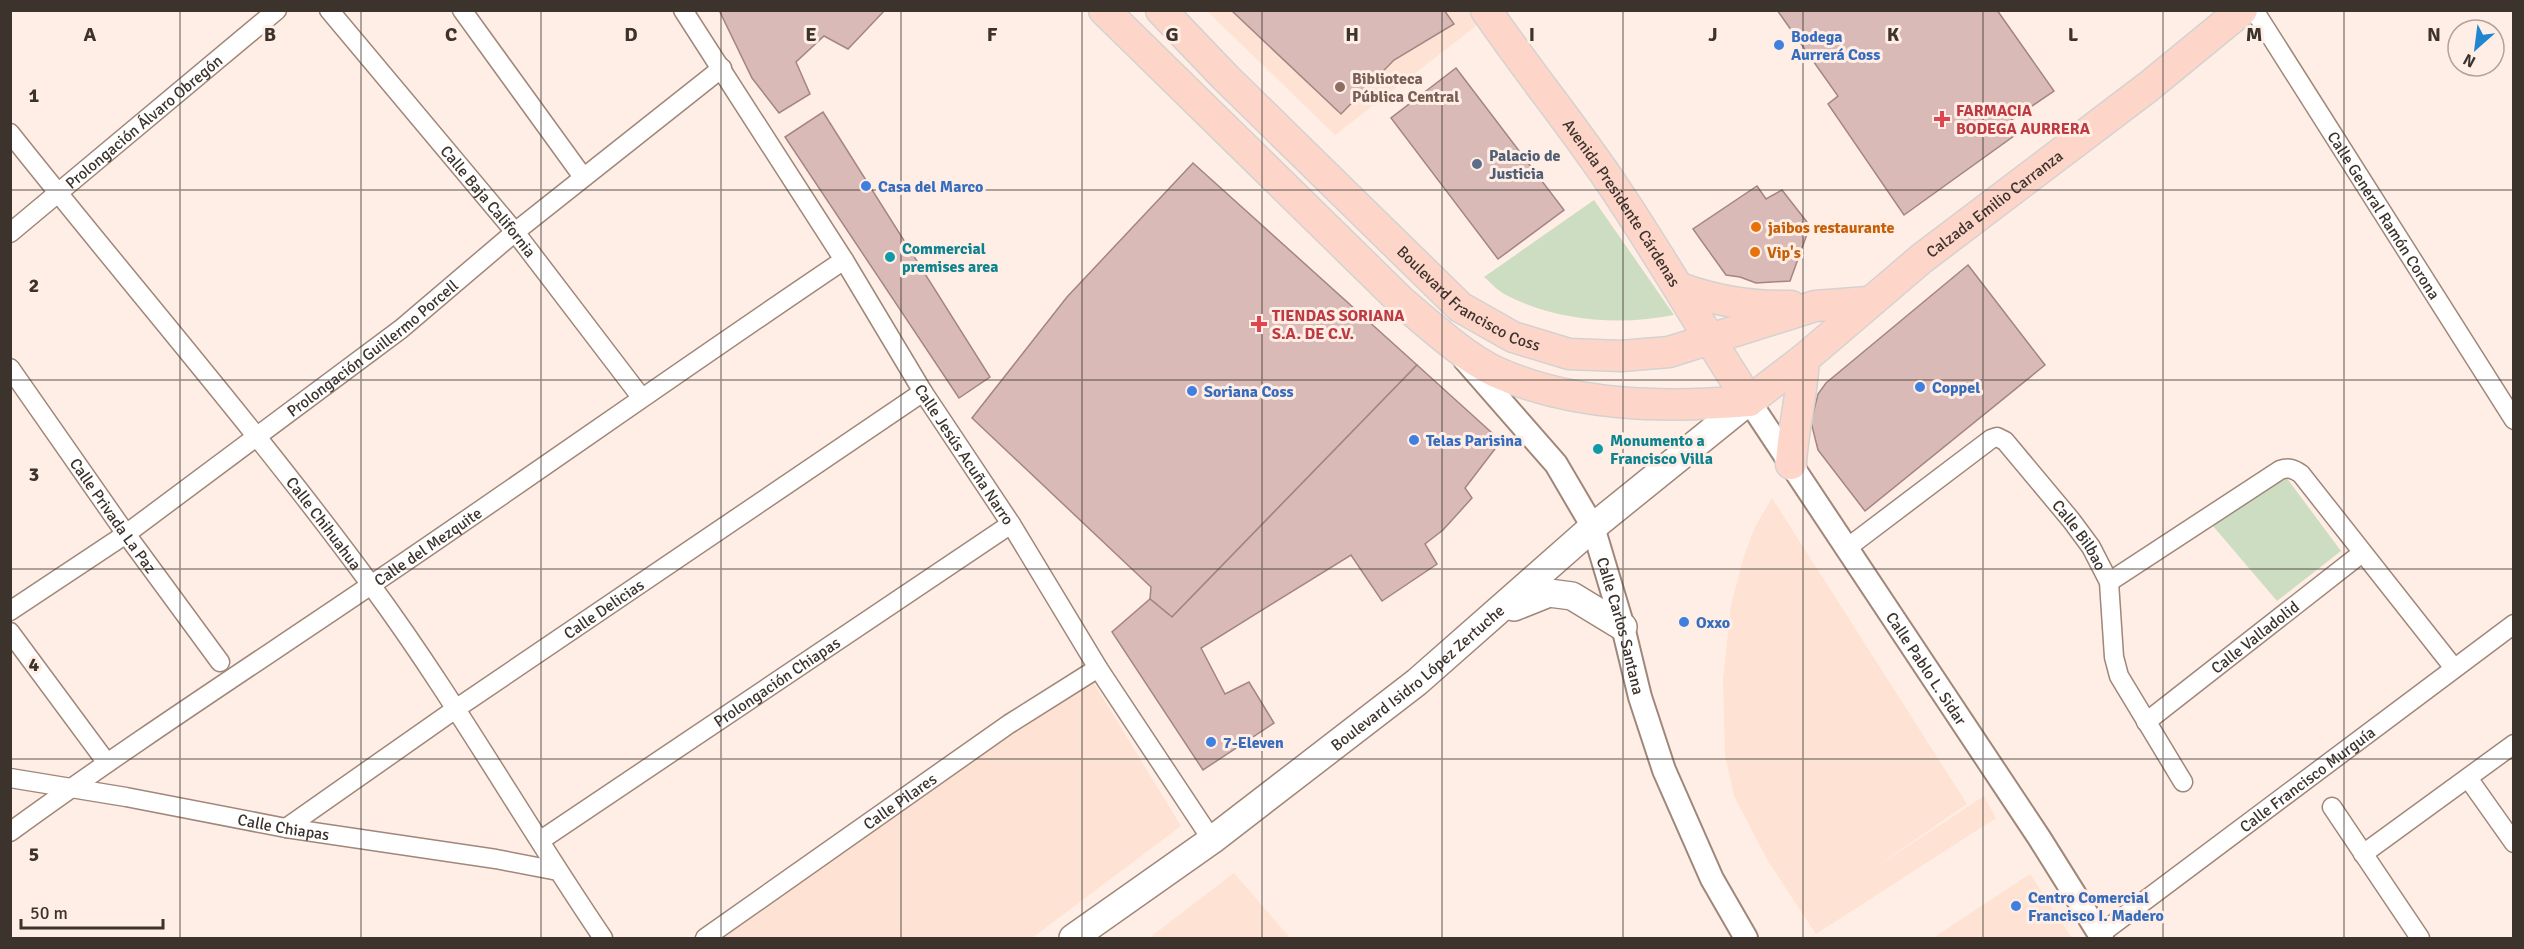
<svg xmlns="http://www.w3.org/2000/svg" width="2524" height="949" viewBox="0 0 2524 949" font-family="Signika,sans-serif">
  <rect width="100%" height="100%" fill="#ffeee5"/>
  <!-- built -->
  <g fill="#fee2d3">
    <polygon points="1471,10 1480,23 1335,135 1207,11"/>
    <polygon points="1772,498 1967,804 1867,873 1984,796 1996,818 1816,934 1768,861 1734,796 1725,755 1723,679 1731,605 1744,556 1755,527"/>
    <polygon points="1089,675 1181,826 1032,938 699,938"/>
    <polygon points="1234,873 1290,938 1149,938"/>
    <polygon points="2030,874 2072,938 1933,938"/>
  </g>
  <!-- green -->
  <g fill="#cdddc2">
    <path d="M1594 200 1674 315C1619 326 1557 321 1506 295 1498 291 1491 283 1484 277Z"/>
    <polygon points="2283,473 2341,551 2277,601 2213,526"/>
  </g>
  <!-- building -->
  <g fill="#d9bab7" stroke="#a38583" stroke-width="1.5">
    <polygon points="719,10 885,10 848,49 824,36 796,62 810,94 779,113 752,78"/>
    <polygon points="1231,10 1444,10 1454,24 1394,60 1341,114"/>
    <polygon points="1777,10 1997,10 2054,91 2010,121 2018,133 1904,215 1828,104 1838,96"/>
    <polygon points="1456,68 1564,210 1498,259 1391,118"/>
    <polygon points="823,112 990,377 959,398 785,137"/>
    <polygon points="1193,163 1417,365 1172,617 1150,599 1151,587 972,418 1067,297"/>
    <polygon points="1757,186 1766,199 1782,190 1810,226 1790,281 1756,283 1740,277 1726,275 1693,229"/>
    <polygon points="1968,265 2045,365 1865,511 1818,450 1811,422 1818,394 1826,383"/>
    <polygon points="1417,365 1501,441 1465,488 1472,498 1443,530 1425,544 1437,564 1382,601 1351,555 1201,648 1225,694 1249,682 1274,723 1203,770 1112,632 1150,599 1172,617"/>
  </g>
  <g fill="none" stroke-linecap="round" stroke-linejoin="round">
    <defs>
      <g id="minor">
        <path id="s1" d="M329 10 515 232 641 397"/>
        <polyline points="462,10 583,177"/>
        <path id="s2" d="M683 10 844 260 923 392 1011 524 1098 668 1212 840"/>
        <path id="s3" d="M2254 10 2514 420"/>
        <path id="s4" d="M10 133C130 284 257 430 371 585 455 699 524 822 603 938"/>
        <path id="s5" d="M10 233 277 10"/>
        <path id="s6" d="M10 368 126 534 220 662"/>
        <path id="s7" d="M1847 548 1991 439 1997 437 2005 441 2071 520 2091 547 2109 582 2114 657 2119 676 2183 782"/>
        <path d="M2109 582 2280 470C2289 467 2294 469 2301 474L2454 668"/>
        <path id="s8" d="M10 611 126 534 401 329 515 232 722 68"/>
        <polyline points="10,632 107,763"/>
        <path id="s9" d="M2146 722 2362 553"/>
        <path id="s10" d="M10 778 126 797 286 828 496 859 558 871"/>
        <polyline points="2468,778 2514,843"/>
        <polyline points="2332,807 2420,938"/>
        <path id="s11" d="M286 828 457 708 923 392"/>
        <path id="s12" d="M10 832C128 746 250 667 371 585 529 478 685 367 844 260"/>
        <path id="s13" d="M541 840 1011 524"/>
        <polyline points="2363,854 2514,744"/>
        <path id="s14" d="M2099 935 2514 624"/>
        <path id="s15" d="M705 938 1009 724 1098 668"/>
      </g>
      <g id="tertiary">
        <path id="s16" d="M1465 360 1556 464 1593 527 1623 627 1640 697 1664 770 1712 879 1746 938"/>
        <path id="s17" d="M1749 401 2040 839 2102 938"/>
      </g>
      <g id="secondary">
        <polyline points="1514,607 1549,593 1572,596 1623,627"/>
        <path id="s18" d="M1073 938 1212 840 1417 682 1593 527 1749 401"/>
      </g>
      <g id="primary">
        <path d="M1104 10 1401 301C1427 323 1465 358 1496 372 1574 407 1665 408 1749 401"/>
        <path id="s19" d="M1161 10 1225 77 1460 307 1513 337 1569 354 1621 356 1669 352 1815 306 1868 302"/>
        <path id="s20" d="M1486 10C1527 70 1572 125 1612 184 1660 255 1702 329 1749 401"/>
        <path d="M1680 288C1716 301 1753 307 1791 306"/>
        <path id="s21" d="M1749 401 1804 359 1921 259 2148 87 2242 10"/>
        <path d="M1791 464C1793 428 1802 395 1804 359"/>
      </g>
    </defs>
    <!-- minor casing -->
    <use href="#minor" stroke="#a08779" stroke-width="21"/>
    <!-- tertiary casing -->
    <use href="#tertiary" stroke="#a08779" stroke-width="26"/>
    <!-- secondary casing -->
    <use href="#secondary" stroke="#a08779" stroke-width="30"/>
    <!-- primary casing -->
    <use href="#primary" stroke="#d4d2d1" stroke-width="33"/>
    <!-- minor -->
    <use href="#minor" stroke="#fff" stroke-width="18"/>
    <!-- tertiary -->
    <use href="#tertiary" stroke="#fff" stroke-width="22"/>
    <!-- secondary -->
    <use href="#secondary" stroke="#fff" stroke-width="27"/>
    <!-- primary -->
    <use href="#primary" stroke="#fed6c9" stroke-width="30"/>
  </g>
  <!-- grid -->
  <path fill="none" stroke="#3d332d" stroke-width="1.5" stroke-opacity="0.55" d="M180 10V938M361 10V938M541 10V938M721 10V938M901 10V938M1082 10V938M1262 10V938M1442 10V938M1623 10V938M1803 10V938M1983 10V938M2163 10V938M2344 10V938M10 190H2514M10 380H2514M10 569H2514M10 759H2514"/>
  <!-- markers -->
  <g fill="#3f7fe0" stroke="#ffeee5" stroke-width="2">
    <circle cx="1779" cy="45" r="6"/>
    <circle cx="866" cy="186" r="6"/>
    <circle cx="1920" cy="387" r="6"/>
    <circle cx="1192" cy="391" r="6"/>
    <circle cx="1414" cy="440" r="6"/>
    <circle cx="1684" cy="622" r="6"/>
    <circle cx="1211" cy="742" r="6"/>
    <circle cx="2016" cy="906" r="6"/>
  </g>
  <circle fill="#8d6e63" stroke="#ffeee5" stroke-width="2" cx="1340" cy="87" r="6"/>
  <g fill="#e0444e" stroke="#ffeee5" stroke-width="2">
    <path d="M1939 110h6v6h6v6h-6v6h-6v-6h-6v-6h6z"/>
    <path d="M1256 315h6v6h6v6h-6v6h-6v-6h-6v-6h6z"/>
  </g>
  <circle fill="#5c6f8a" stroke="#ffeee5" stroke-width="2" cx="1477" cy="164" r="6"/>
  <g fill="#e8710a" stroke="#ffeee5" stroke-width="2">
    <circle cx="1756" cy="227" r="6"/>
    <circle cx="1755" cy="252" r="6"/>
  </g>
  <g fill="#0f9aa8" stroke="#ffeee5" stroke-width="2">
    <circle cx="890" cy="257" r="6"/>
    <circle cx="1598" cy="449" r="6"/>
  </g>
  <g text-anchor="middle" stroke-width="6" stroke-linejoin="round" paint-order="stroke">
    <!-- shop labels -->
    <g font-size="16" font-weight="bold" fill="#366cbe" stroke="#ffeee5" text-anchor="start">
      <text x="1791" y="42">Bodega<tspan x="1791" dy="18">Aurrerá Coss</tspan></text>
      <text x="878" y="192">Casa del Marco</text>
      <text x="1932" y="393">Coppel</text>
      <text x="1204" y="397">Soriana Coss</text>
      <text x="1426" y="446">Telas Parisina</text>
      <text x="1696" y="628">Oxxo</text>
      <text x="1223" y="748">7-Eleven</text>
      <text x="2028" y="903">Centro Comercial<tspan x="2028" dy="18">Francisco I. Madero</tspan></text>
    </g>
    <!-- education labels -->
    <g font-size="16" font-weight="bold" fill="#785e54" stroke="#ffeee5" text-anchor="start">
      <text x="1352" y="84">Biblioteca<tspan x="1352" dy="18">Pública Central</tspan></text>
    </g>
    <!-- health labels -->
    <g font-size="16" font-weight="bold" fill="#be3a42" stroke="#ffeee5" text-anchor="start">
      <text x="1956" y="116">FARMACIA<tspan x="1956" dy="18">BODEGA AURRERA</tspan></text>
      <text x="1272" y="321">TIENDAS SORIANA<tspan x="1272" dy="18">S.A. DE C.V.</tspan></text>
    </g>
    <!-- street labels -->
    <g font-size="16" fill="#3d332d" stroke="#ffeee5">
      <text dy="6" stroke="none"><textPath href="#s5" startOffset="174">Prolongación Álvaro Obregón</textPath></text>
      <text dy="6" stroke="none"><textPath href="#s1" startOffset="249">Calle Baja California</textPath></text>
      <text dy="6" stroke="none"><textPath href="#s20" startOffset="236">Avenida Presidente Cárdenas</textPath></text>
      <text dy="6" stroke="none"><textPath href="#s21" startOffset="315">Calzada Emilio Carranza</textPath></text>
      <text dy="6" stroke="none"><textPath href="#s3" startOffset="243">Calle General Ramón Corona</textPath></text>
      <text dy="6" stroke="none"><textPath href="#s19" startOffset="424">Boulevard Francisco Coss</textPath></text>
      <text dy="6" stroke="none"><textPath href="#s8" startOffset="448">Prolongación Guillermo Porcell</textPath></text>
      <text dy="6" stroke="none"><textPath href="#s2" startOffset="526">Calle Jesús Acuña Narro</textPath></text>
      <text dy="6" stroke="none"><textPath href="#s6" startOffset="180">Calle Privada La Paz</textPath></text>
      <text dy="6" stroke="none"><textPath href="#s4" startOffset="501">Calle Chihuahua</textPath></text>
      <text dy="6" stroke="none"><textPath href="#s7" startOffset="316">Calle Bilbao</textPath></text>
      <text dy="6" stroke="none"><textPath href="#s12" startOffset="506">Calle del Mezquite</textPath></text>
      <text dy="6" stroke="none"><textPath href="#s11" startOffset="386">Calle Delicias</textPath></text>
      <text dy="6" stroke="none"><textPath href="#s16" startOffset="314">Calle Carlos Santana</textPath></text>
      <text dy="6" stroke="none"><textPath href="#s9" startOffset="138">Calle Valladolid</textPath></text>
      <text dy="6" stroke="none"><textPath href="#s17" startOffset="321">Calle Pablo L. Sidar</textPath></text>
      <text dy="6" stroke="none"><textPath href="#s18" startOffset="432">Boulevard Isidro López Zertuche</textPath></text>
      <text dy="6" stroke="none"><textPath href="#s13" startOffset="284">Prolongación Chiapas</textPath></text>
      <text dy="6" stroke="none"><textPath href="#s14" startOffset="260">Calle Francisco Murguía</textPath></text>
      <text dy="6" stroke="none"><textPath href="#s15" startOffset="238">Calle Pilares</textPath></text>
      <text dy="6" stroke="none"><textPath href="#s10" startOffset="278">Calle Chiapas</textPath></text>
    </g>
    <!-- service labels -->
    <g font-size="16" font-weight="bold" fill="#4e5e75" stroke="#ffeee5" text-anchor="start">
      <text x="1489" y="161">Palacio de<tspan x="1489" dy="18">Justicia</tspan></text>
    </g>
    <!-- food labels -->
    <g font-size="16" font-weight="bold" fill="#c56008" stroke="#ffeee5" text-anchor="start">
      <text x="1768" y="233">jaibos restaurante</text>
      <text x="1767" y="258">Vip's</text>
    </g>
    <!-- culture labels -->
    <g font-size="16" font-weight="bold" fill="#0d838f" stroke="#ffeee5" text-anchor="start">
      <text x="902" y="254">Commercial<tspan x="902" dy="18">premises area</tspan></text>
      <text x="1610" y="446">Monumento a<tspan x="1610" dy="18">Francisco Villa</tspan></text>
    </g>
  </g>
  <g font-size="20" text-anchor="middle" font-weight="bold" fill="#3d332d" stroke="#ffeee5" stroke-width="6" stroke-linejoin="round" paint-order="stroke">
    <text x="90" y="41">A</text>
    <text x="270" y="41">B</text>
    <text x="451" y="41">C</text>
    <text x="631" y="41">D</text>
    <text x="811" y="41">E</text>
    <text x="992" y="41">F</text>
    <text x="1172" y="41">G</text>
    <text x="1352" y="41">H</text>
    <text x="1532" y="41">I</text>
    <text x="1713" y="41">J</text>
    <text x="1893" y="41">K</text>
    <text x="2073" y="41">L</text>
    <text x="2254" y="41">M</text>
    <text x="2434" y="41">N</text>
    <text x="34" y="102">1</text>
    <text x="34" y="292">2</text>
    <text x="34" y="481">3</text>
    <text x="34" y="671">4</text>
    <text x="34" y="861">5</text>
  </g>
  <!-- border -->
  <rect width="2524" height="949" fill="none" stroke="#3d332d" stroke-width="24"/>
  <!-- north arrow -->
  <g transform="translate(2476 48) rotate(208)"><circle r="28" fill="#ffeee5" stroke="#b1a39b" stroke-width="1.5"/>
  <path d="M0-4.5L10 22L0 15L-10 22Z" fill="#2185d0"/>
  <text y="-9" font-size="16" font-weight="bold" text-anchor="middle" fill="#3d332d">N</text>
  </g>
  <!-- scale -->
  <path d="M21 919v9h142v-9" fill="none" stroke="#3d332d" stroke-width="3"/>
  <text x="30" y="919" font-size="18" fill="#3d332d" stroke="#ffeee5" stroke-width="4.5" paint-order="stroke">50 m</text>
</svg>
